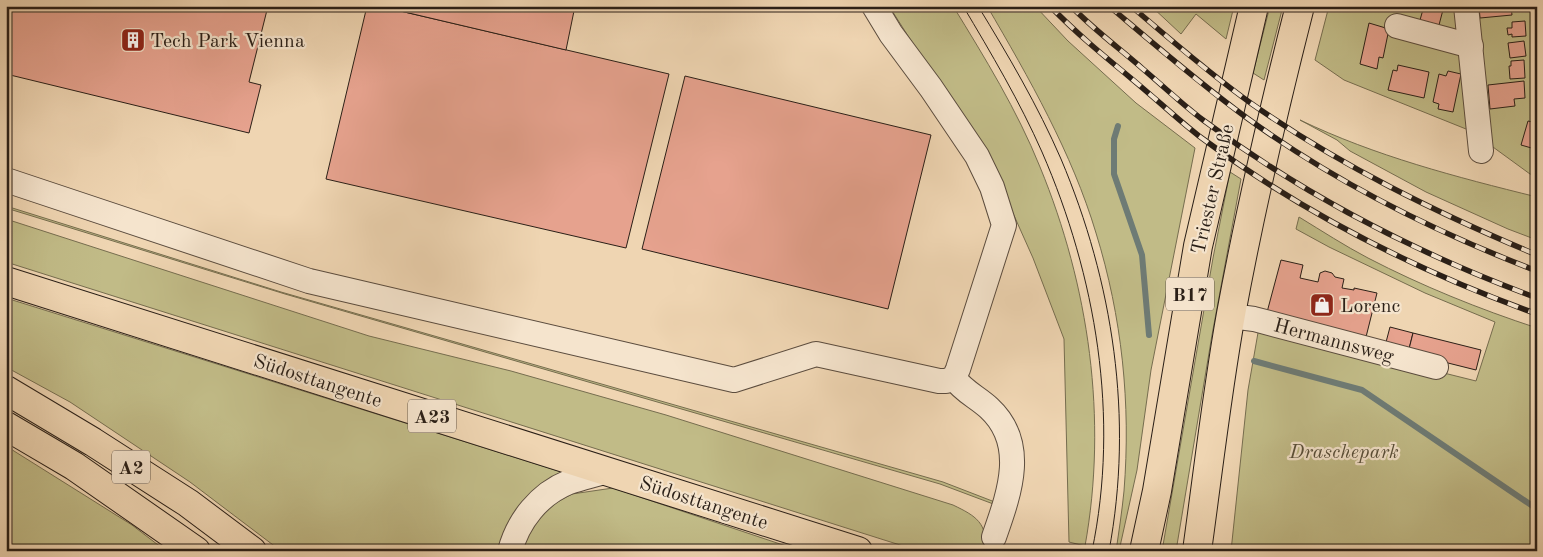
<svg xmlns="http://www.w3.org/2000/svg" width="1543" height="557" viewBox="0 0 1543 557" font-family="'Old Standard TT',serif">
  <rect width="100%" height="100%" fill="#efd5b2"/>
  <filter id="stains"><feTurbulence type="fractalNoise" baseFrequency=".004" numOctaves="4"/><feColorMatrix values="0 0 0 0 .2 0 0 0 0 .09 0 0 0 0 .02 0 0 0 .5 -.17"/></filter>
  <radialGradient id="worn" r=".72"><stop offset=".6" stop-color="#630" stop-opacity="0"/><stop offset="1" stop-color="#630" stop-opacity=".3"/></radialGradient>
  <!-- green -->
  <g fill="#c1bb87" stroke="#766d4f">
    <path d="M889 6H953C985 58 1017 110 1040 167 1089 286 1108 419 1085 546L1069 542 1064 339 1033 258 995 173Z"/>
    <path d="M987 6H1035L1068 41 1136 103 1195 148 1151 370 1137 470 1119 551H1116C1119 531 1122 511 1124 491 1131 404 1122 317 1096 233 1072 153 1029 78 987 6Z"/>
    <polygon points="1151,6 1234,6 1226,39 1196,14 1181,34"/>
    <polygon points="1270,6 1283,6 1264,80 1253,73"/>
    <polygon points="1329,6 1537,6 1537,176 1530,174 1471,131 1344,80 1315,60"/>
    <path d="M1300 120C1375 156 1456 177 1537 197V240L1508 229 1426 192 1350 151 1337 140Z"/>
    <polygon points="1230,172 1241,179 1212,335 1176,551 1162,551 1213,258"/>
    <polygon points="6,206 281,292 943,482 1000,504 996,505 940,484 285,294 6,208"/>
    <path d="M1299 217C1322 231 1345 246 1368 258 1422 286 1479 309 1537 328V551H1231L1248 390 1259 327 1476 381 1495 322 1425 293 1329 247 1296 229Z"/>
    <path d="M6 219 369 336 511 371 666 415 953 505C976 516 988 523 985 551H919L6 262Z"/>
    <polygon points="6,298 565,473 502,551 281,551 190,482 70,402 6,367"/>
    <polygon points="6,446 132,525 166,551 6,551"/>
    <polygon points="613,488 801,551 516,551 543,510 572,494"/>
  </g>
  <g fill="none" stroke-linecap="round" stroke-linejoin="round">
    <!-- stream -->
    <g stroke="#6e7b75" stroke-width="6">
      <polyline points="1118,126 1114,139 1114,174 1142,255 1149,335"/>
      <polyline points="1254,361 1362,390 1537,509"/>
    </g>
  </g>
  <!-- building -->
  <g fill="#e6a28e" stroke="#2a1f17">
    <polygon points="6,6 268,6 249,82 261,85 249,133 6,74"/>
    <polygon points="367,6 379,6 669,74 626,248 326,179"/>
    <polygon points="379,6 575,6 566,50"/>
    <polygon points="1424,6 1444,6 1439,25 1420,20"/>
    <polygon points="1479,6 1511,6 1512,15 1480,18"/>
    <polygon points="1525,21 1526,36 1512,37 1512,34 1508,35 1507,28 1512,28 1512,22"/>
    <polygon points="1369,23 1389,29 1383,58 1379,57 1377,69 1360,64"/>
    <polygon points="1524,41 1526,56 1510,58 1508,43"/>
    <polygon points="1524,60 1525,78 1510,79 1509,66 1511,66 1511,61"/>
    <polygon points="1398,65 1429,72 1424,98 1388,90 1393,70 1397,71"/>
    <polygon points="1448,71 1461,74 1453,112 1438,109 1439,104 1433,102 1439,74 1446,76"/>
    <polygon points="685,76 931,135 888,309 642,249"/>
    <polygon points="1524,81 1525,98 1514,99 1515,106 1490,109 1488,85"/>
    <polygon points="1528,121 1537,123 1537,141 1535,149 1521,145"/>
    <polygon points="1281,260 1303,265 1300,278 1318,282 1320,273 1325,271 1332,273 1335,277 1344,279 1342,288 1354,290 1354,288 1377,293 1365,341 1266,316"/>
    <polygon points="1390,327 1413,333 1408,353 1385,346"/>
    <polygon points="1413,333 1481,350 1476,370 1408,353"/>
  </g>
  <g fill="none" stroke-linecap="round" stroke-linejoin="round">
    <defs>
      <g id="minor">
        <polyline points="1466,6 1481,151"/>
        <polyline points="1397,26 1471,46"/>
        <polyline points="6,180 309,281 734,380 816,354 939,381 946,381 954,378 958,369 1004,225 992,187 977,156 931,88 891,34 874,6"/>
        <polyline points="1231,316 1254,319 1436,367"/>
        <path d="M954 378C963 391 977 397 989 408 1028 444 1009 494 994 537"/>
        <path d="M510 551C518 521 539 494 569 482 581 478 594 475 607 471"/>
      </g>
      <g id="major">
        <polyline points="1144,551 1157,491 1198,246 1254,6"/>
        <path d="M1197 551C1208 472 1217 392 1231 314 1250 211 1274 108 1300 6"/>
      </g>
      <g id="highway">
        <polyline points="6,281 858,551"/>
        <polyline points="6,390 93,442 188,503 252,551"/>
        <polyline points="6,426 74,466 196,551"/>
      </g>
    </defs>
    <!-- minor casing -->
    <use href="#minor" stroke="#5b4c3e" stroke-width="26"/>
    <!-- major casing -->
    <use href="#major" stroke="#2a1f17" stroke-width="30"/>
    <!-- highway casing -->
    <use href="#highway" stroke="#2a1f17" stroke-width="30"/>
    <!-- minor -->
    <use href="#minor" stroke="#f5e4cd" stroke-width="24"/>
    <!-- major -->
    <use href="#major" stroke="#efd5b2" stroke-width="28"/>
    <!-- highway -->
    <use href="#highway" stroke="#efd5b2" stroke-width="28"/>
    <!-- tram -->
    <g stroke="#2a1f17" stroke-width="1">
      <path d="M963 6C991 53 1020 102 1042 152 1096 276 1120 417 1092 551"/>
      <path d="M978 6C1008 55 1038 106 1061 159 1113 282 1134 418 1109 551"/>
    </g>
    <defs>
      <g id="rail">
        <path d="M1050 6C1076 33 1104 56 1132 79 1155 98 1176 118 1199 136 1301 212 1417 271 1537 314"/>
        <path d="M1071 6C1093 29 1119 48 1143 69 1163 86 1182 104 1203 120 1305 196 1418 254 1537 298"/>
        <path d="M1109 6C1154 44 1199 83 1247 118 1335 182 1435 232 1537 271"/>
        <path d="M1131 6C1171 40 1210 74 1252 104 1341 166 1437 213 1537 255"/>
      </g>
    </defs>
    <!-- rail casing -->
    <use href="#rail" stroke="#2a1f17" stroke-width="5.5"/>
    <!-- rail -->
    <use href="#rail" stroke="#f5e4cd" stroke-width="4" stroke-dasharray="11" stroke-linecap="butt"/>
  </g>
  <!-- icons -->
  <defs>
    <symbol id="building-square" viewBox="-11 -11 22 22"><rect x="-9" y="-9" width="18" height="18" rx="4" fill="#8f2418" stroke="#f5e4cd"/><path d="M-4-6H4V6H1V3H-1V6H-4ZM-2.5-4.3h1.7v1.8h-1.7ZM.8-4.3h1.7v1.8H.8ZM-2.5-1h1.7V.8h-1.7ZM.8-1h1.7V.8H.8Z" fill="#fff"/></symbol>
    <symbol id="shop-square" viewBox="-11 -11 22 22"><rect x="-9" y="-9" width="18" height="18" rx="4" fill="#8f2418" stroke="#f5e4cd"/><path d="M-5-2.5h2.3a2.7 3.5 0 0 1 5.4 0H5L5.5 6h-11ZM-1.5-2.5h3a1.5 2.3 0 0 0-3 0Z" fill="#fff"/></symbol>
  </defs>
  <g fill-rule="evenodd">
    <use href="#building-square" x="119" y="26" width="28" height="28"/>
    <use href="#shop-square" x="1308" y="291" width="28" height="28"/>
  </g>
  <g text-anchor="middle" stroke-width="4.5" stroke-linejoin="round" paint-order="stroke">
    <!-- shield labels -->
    <g fill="#f5e4cd" stroke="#675a4e" stroke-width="1">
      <rect x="1166" y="277.5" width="48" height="33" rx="4"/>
      <rect x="408" y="399.5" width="48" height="33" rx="4"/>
      <rect x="112" y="450.5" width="38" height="33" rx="4"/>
    </g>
    <g font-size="19" font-weight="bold" fill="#2a1f17">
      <text x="1190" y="301">B17</text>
      <text x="432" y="423">A23</text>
      <text x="131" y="474">A2</text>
    </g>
    <!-- poi labels -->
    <g font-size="20" fill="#2a1f17" stroke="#f5e4cd" text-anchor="start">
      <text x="150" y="47">Tech Park Vienna</text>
      <text x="1340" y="312">Lorenc</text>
    </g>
    <!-- street labels -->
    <g font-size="20" fill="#2a1f17" stroke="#f5e4cd">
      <text transform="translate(1212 189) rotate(-77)" y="7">Triester Straße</text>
      <text transform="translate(1334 340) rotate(15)" y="7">Hermannsweg</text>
      <text transform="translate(318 380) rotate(18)" y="7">Südosttangente</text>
      <text transform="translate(704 502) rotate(18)" y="7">Südosttangente</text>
    </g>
    <!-- park labels -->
    <g font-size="20" font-style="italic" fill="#574e39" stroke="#f5e4cd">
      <text x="1344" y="458">Draschepark</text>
    </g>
  </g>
  <!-- margin -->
  <rect width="1543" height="557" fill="none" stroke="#efd5b2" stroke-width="25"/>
  <rect x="8" y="8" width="1528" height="542" fill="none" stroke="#2a1f17" stroke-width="2.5"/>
  <rect x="12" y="12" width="1518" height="532" fill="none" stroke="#2a1f17"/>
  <rect width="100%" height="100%" filter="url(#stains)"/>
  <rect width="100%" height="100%" fill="url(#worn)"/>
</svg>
